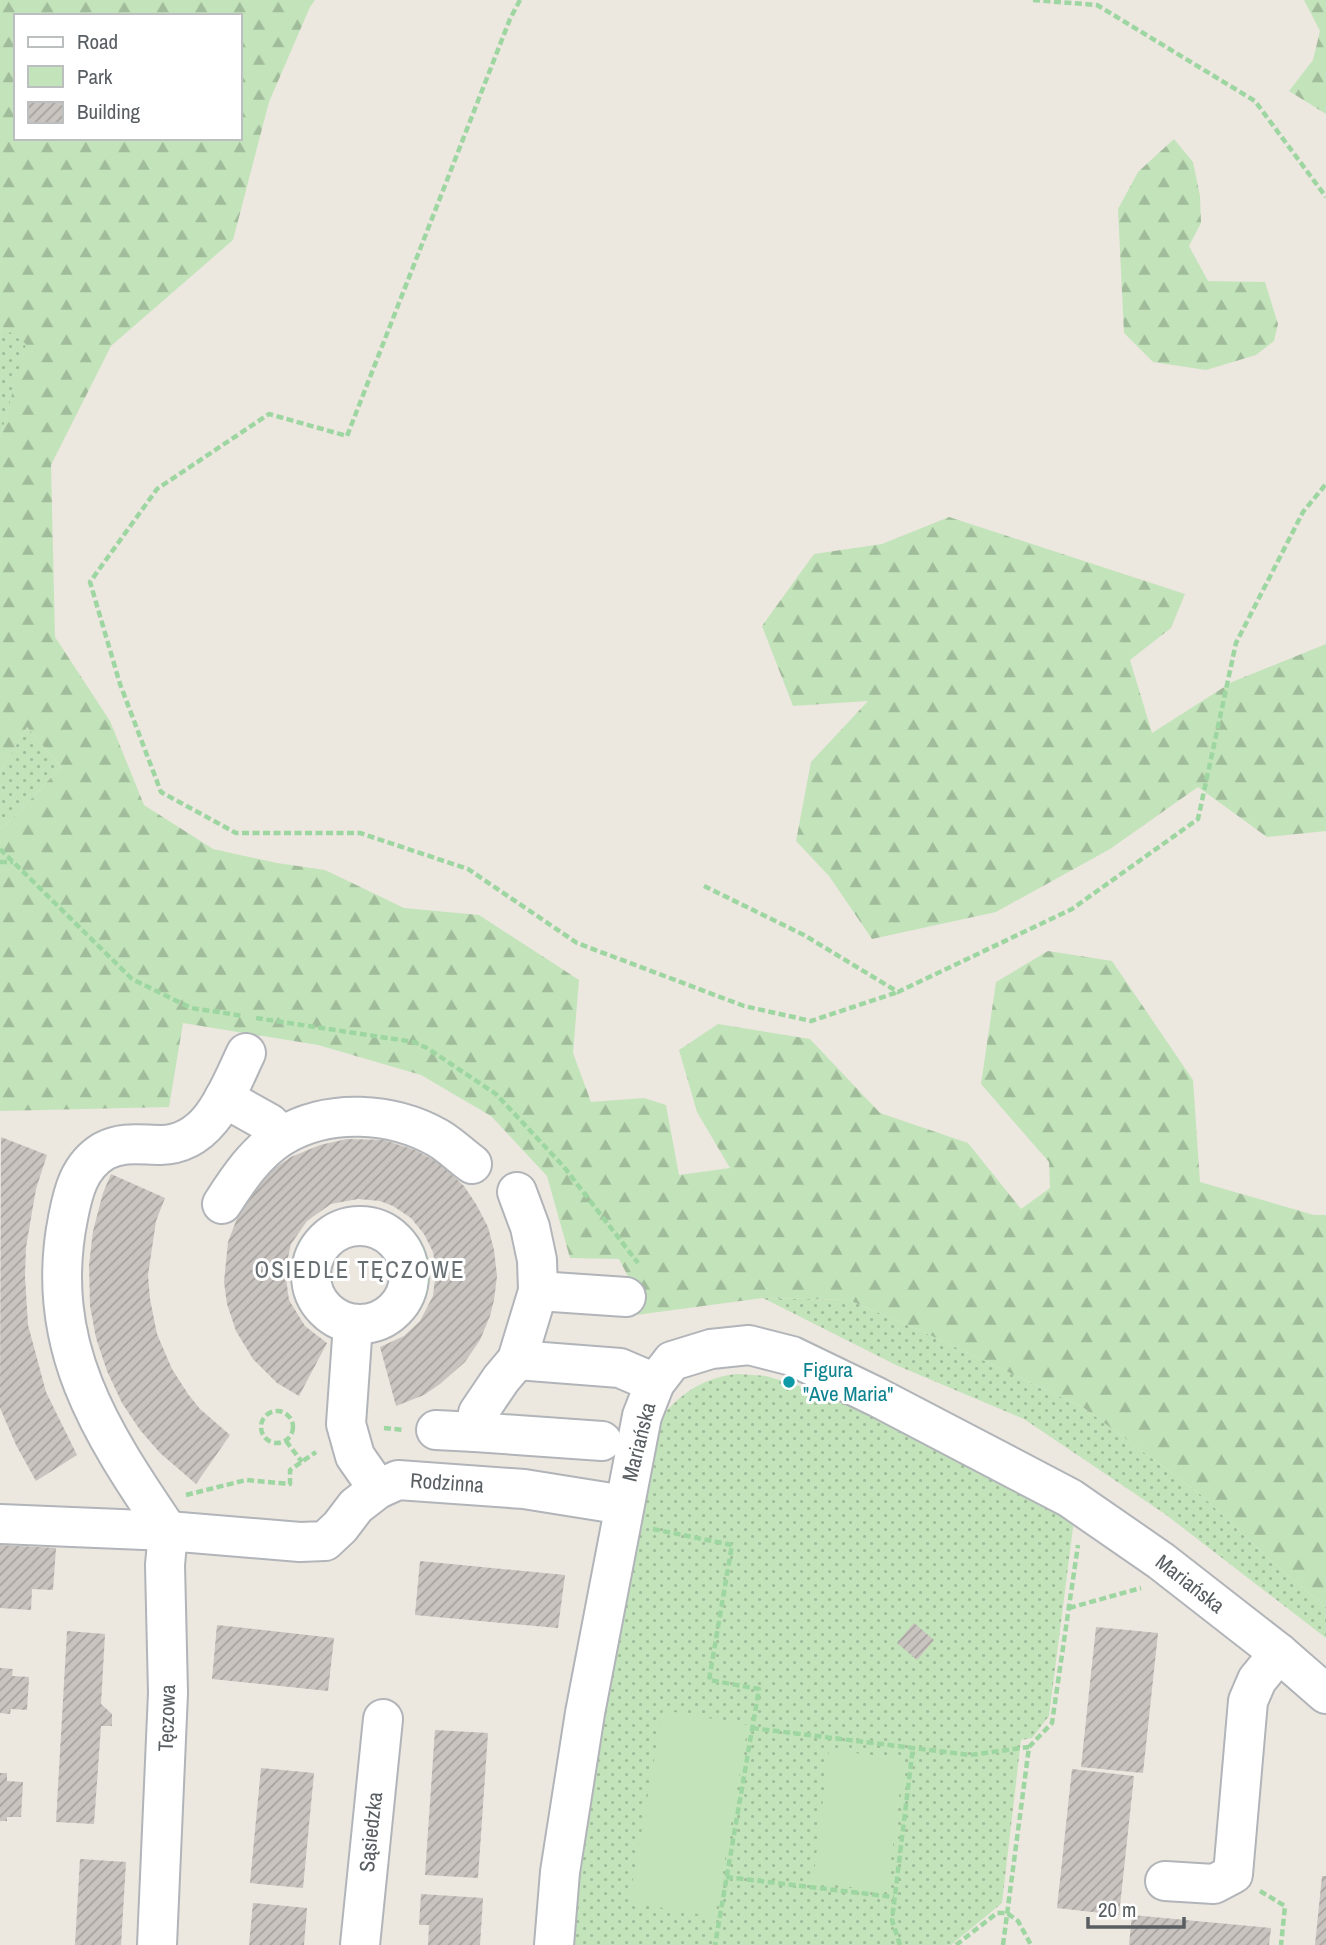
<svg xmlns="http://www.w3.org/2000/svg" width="1326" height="1945" viewBox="0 0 1326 1945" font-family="'Archivo Narrow',sans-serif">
  <defs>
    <pattern id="green-dots" width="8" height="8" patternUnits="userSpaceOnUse" patternTransform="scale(1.75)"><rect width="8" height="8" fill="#c3e4bb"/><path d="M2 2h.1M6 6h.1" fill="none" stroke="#a1bc9b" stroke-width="1.8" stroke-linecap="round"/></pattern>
    <pattern id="forest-firs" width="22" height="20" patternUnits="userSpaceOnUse" patternTransform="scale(1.75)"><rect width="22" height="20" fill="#c3e4bb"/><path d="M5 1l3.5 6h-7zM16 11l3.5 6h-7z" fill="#a1bc9b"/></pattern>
    <pattern id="building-hatch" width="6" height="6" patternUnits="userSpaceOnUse" patternTransform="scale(1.75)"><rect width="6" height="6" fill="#c9c4bf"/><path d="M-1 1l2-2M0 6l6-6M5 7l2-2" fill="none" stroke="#a6a29f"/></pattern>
  </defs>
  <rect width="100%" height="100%" fill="#ece7df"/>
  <!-- green -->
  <g fill="url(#green-dots)">
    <polygon points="3,327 27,344 0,438 0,335"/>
    <polygon points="27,727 61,767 18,813 0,829 0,772"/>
    <polygon points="763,1298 849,1300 932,1336 1084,1408 1200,1494 1270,1560 1326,1607 1326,1638 1165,1514 1024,1419 896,1365"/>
    <path d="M737 1374 766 1376 846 1400 1074 1520 1049 1716 1032 1738 1021 1740 1002 1903 951 1945H570L586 1810 657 1425C674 1396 704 1377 737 1374Z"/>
  </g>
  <!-- forest -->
  <g fill="url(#forest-firs)" fill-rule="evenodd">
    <path d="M0 0H315L310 7 269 102 233 240 111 346 51 465 55 637 110 721 144 805 213 849 277 863 325 870 404 908 479 915 579 980 573 1053 591 1102 644 1098 666 1105 679 1175 730 1168 697 1112 679 1050 718 1024 810 1039 880 1113 968 1143 1021 1209 1050 1188 1049 1162 981 1084 996 982 1048 951 1112 961 1193 1080 1200 1182 1314 1215H1326V1607L1270 1560 1200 1494 1084 1408 932 1336 849 1300 763 1298 636 1315 633 1286 619 1259 570 1258 547 1176 491 1116 421 1075 318 1045 183 1023 169 1107 0 1111V829L18 813 61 767 27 727 0 772V438L26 344 3 327 0 335ZM16 16H240V138H16Z"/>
    <polygon points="1304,0 1326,0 1326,114 1289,91 1313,60 1320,31"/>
    <polygon points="1174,139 1193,162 1200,196 1201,223 1189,246 1208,281 1265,282 1278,324 1274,341 1256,355 1206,370 1153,362 1124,333 1118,209 1138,172"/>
    <polygon points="949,517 1185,594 1171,628 1130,660 1152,733 1232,682 1326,644 1326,831 1267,837 1198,787 1110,849 996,912 872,939 829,876 796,841 811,762 868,701 793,706 762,626 814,554 882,544"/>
  </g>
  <!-- pitch -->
  <g fill="#c3e4bb">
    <polygon points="663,1710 748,1725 715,1917 629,1902"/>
    <polygon points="829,1750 904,1759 887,1892 813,1882"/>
  </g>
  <!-- building -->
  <g fill="url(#building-hatch)">
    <polygon points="1,1137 47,1155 36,1189 26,1247 25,1276 28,1325 46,1392 77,1455 36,1481 16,1445 0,1408"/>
    <polygon points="347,1139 384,1140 415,1150 439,1163 464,1186 476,1204 488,1227 494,1250 497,1276 494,1300 490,1316 480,1340 465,1362 440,1384 424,1395 396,1406 380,1347 404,1336 420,1321 433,1296 436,1270 433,1252 424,1234 411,1218 393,1206 380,1201 358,1199 331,1204 307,1221 291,1244 285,1271 289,1300 305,1326 327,1343 299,1396 277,1383 253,1359 236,1331 227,1304 224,1282 228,1242 239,1213 254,1190 276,1167 291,1157 320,1145"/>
    <polygon points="111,1174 165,1198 156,1221 148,1275 150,1299 157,1334 172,1369 188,1394 200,1409 230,1435 196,1484 160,1453 140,1430 122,1403 107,1371 96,1338 90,1306 89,1265 93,1231 103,1193"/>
    <polygon points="0,1545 56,1548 53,1590 32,1589 31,1610 0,1608"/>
    <polygon points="420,1561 565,1575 558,1628 415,1615"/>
    <polygon points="914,1623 934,1640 917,1660 897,1643"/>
    <polygon points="217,1625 334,1638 328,1691 212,1679"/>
    <polygon points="1096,1627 1158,1633 1143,1773 1081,1767"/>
    <polygon points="67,1631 105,1634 101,1704 112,1714 112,1726 101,1726 94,1824 56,1822"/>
    <polygon points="0,1668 13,1669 12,1676 29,1677 27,1710 11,1709 10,1714 0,1713"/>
    <polygon points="435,1730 488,1733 478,1878 425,1875"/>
    <polygon points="261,1768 314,1773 303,1888 250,1883"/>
    <polygon points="1072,1769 1134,1776 1119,1915 1057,1908"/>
    <polygon points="0,1773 7,1773 7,1781 23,1782 21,1817 7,1817 7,1821 0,1821"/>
    <polygon points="80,1859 126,1862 121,1945 75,1945"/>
    <polygon points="1322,1876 1326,1876 1326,1945 1315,1945"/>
    <polygon points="421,1894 483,1898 480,1945 428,1945 429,1925 419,1925"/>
    <polygon points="253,1903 307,1908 304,1945 249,1945"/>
    <polygon points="1132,1915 1271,1928 1269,1945 1129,1945"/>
  </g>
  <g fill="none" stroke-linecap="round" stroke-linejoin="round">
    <defs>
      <g id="minor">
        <polyline points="224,1098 269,1123 282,1136"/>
        <polyline points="517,1192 530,1227 537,1260 538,1291 517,1360 501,1379 478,1413 475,1432 602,1441"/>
        <path d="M222 1204C238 1179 256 1152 282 1136 329 1108 392 1112 438 1138 450 1145 461 1156 472 1164"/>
        <circle cx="360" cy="1275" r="49"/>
        <polyline points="538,1291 626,1297"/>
        <polyline points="353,1324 346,1424 355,1456 378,1489"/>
        <polyline points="517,1360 620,1368 655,1383"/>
        <polyline points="436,1430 475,1432"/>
        <polyline points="0,1524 168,1531"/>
        <path d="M168 1531C100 1431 43 1344 68 1218 73 1192 79 1166 104 1151 123 1141 141 1145 161 1145 211 1144 228 1090 246 1053"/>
        <polyline points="1165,1881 1214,1884 1233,1874 1248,1701 1257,1680 1279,1653"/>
        <polyline points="157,1945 168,1693 165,1565 168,1531 300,1542 325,1541 340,1527 356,1506 378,1489 398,1480 524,1489 624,1505"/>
        <polyline points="360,1945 383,1719"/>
        <polyline points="554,1945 560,1872 585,1713 642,1416 655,1383 672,1361 711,1349 749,1345 792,1356 877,1397 1070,1498 1161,1561 1279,1653 1326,1694"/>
      </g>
    </defs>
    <!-- minor casing -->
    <use href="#minor" stroke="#b1b4b8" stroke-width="42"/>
    <!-- path -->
    <g stroke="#9ed6a2" stroke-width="4.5" stroke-dasharray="7 3.5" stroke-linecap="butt">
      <polyline points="520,0 510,19 347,436 269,414 157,489 90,582 120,684 161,792 236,833 360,833 468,869 577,943 744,1006 811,1021 898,992"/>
      <polyline points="1033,0 1097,5 1255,101 1326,197"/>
      <polyline points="0,849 132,979 191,1008 244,1016"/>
      <polyline points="0,862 13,862"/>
      <polyline points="704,886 804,935 898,992 1072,909 1198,819 1236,643 1303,512 1326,484"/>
      <polyline points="256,1018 414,1042 427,1048 496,1094 564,1167 638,1263"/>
      <path d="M317 1324C300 1307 293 1286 296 1261 298 1245 309 1232 322 1223 382 1182 455 1249 415 1311 408 1321 397 1328 387 1335"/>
      <circle cx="277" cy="1427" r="16"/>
      <polyline points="384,1428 404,1430"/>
      <polyline points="286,1441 302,1462"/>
      <polyline points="186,1495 246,1480 290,1484 290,1470 316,1452"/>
      <polyline points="653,1529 732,1545 709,1680 759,1689 715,1945"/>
      <polyline points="1069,1608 1141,1588"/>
      <polyline points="752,1728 970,1755 1029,1747"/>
      <polyline points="726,1877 894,1897"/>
      <polyline points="1260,1891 1285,1906 1281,1945"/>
      <polyline points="900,1945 892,1920 913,1747"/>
      <polyline points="956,1945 997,1913 1007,1913 1018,1921 1031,1945"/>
      <polyline points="1003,1945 1029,1747 1052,1723 1078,1545"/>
    </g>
    <!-- minor -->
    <use href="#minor" stroke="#fff" stroke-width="38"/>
  </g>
  <!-- markers -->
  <circle fill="#0f9aa8" stroke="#fff" stroke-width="2.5" cx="789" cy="1382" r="7"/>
  <g text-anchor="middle" stroke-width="6" stroke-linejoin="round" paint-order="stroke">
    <!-- culture labels -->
    <g font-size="21" fill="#0d838f" stroke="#fff" text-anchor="start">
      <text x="803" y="1377">Figura<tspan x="803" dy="24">"Ave Maria"</tspan></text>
    </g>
    <!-- street labels -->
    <g font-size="21" fill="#585e61" stroke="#fff">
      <text transform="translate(639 1442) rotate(-76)" y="7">Mariańska</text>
      <text transform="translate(447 1483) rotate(4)" y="7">Rodzinna</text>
      <text transform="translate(1190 1584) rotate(38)" y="7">Mariańska</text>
      <text transform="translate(167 1718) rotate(-88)" y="7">Tęczowa</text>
      <text transform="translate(371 1832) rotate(-84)" y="7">Sąsiedzka</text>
    </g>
    <!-- neighbourhood labels -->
    <g font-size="23" letter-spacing="2" fill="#697073" stroke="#fff">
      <text x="360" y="1278">OSIEDLE TĘCZOWE</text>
    </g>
  </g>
  <!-- legend -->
  <rect x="14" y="14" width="228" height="126" fill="#ffffff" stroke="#bcbfc0" stroke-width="2"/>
  <rect x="28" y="37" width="35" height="10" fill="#ffffff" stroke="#bcbfc0" stroke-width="2"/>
  <text x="77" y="49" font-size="21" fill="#585e61">Road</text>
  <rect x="28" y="66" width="35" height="21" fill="#c3e4bb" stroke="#bcbfc0" stroke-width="2"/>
  <text x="77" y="84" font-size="21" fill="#585e61">Park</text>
  <rect x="28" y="102" width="35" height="21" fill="url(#building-hatch)" stroke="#bcbfc0" stroke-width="2"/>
  <text x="77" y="119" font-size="21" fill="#585e61">Building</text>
  <!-- scale -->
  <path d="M1088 1917v10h96v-10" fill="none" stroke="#585e61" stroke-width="3.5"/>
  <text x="1098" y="1917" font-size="21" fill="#585e61" stroke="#ffffff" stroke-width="5" paint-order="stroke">20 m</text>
</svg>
